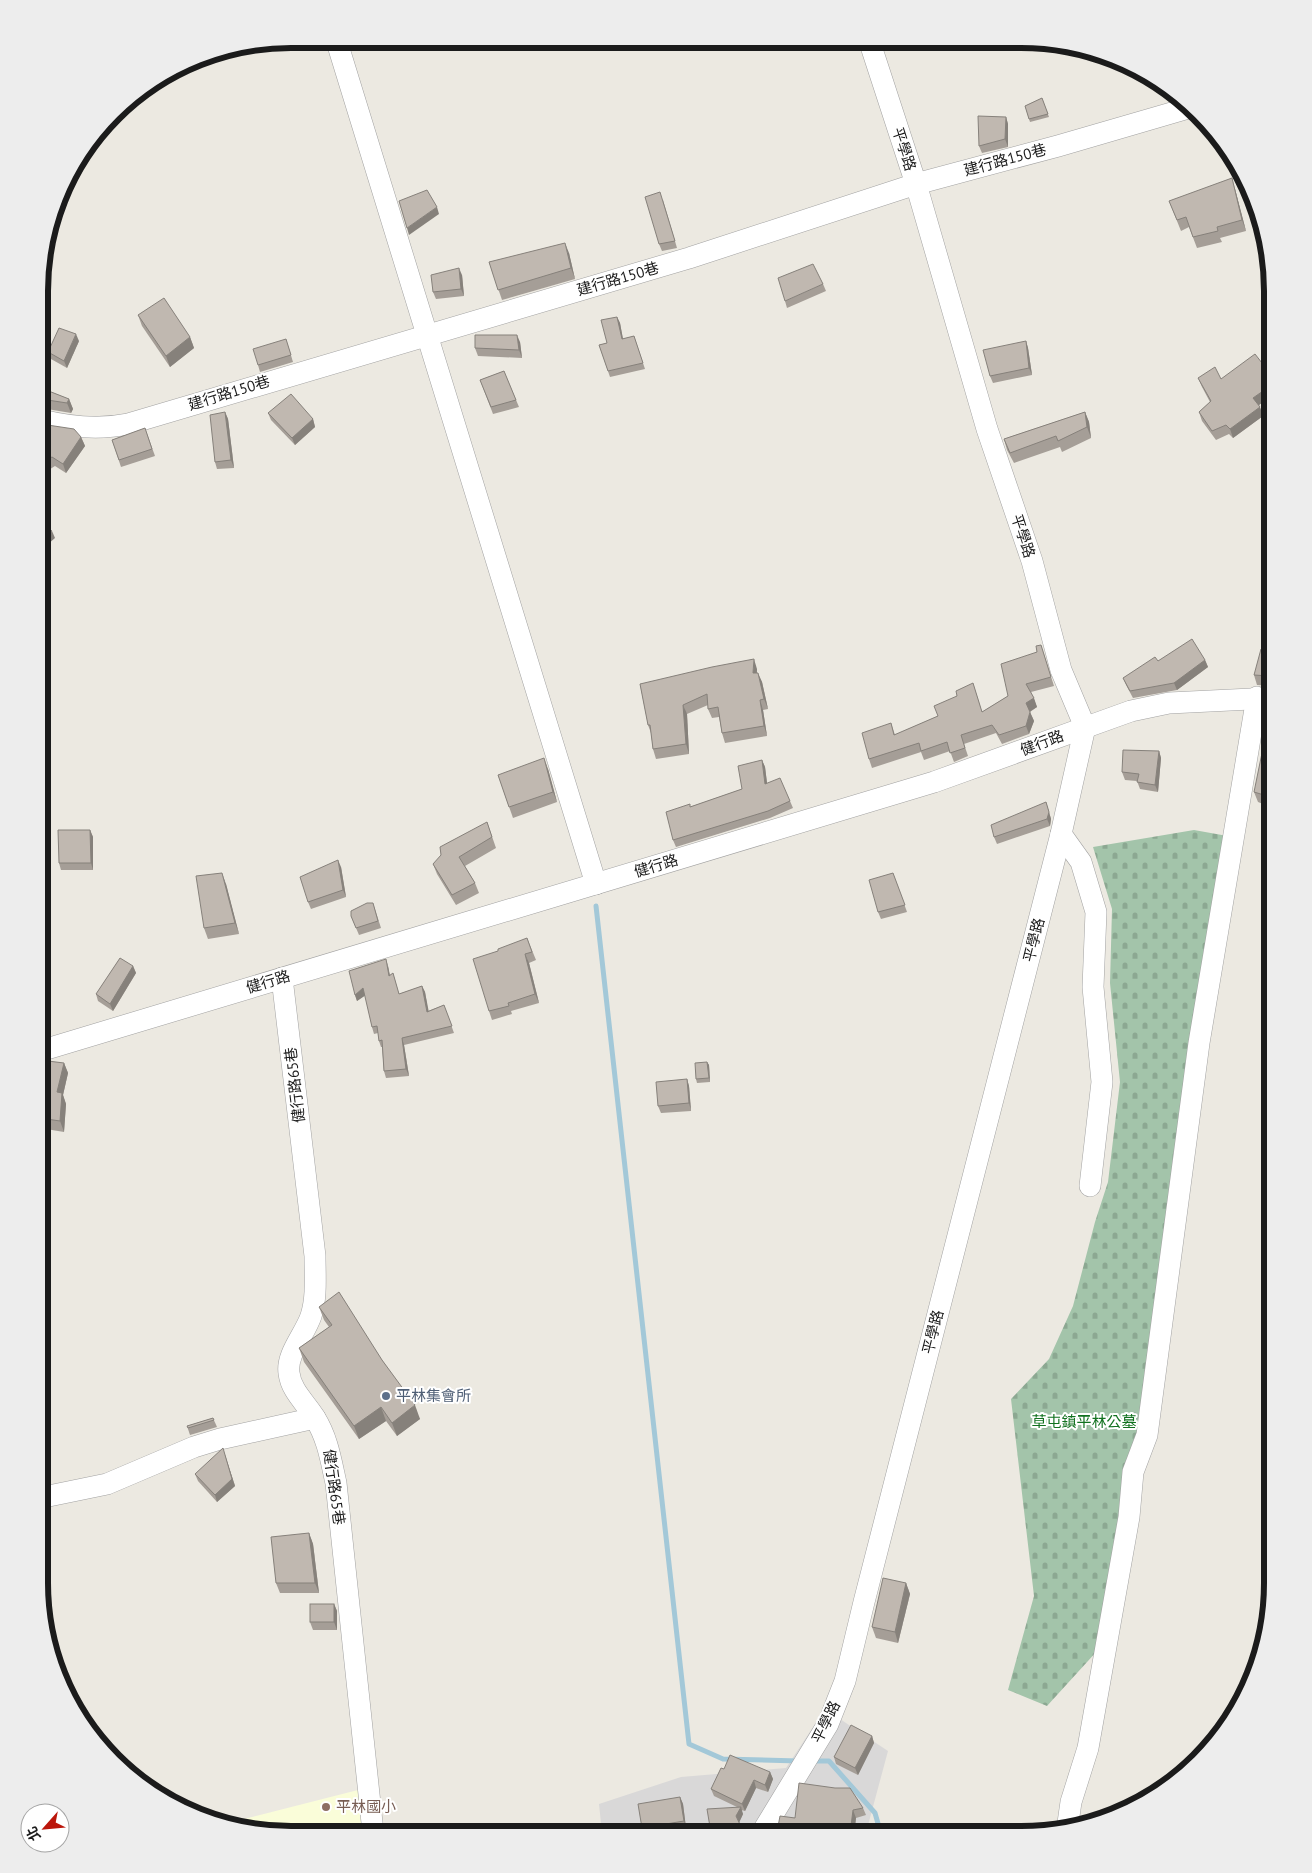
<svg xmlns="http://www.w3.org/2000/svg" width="1312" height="1873" viewBox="0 0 1312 1873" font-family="'PT Sans','Noto Sans TC',sans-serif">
  <defs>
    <pattern id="cemetery-stones" width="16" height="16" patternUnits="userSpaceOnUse" patternTransform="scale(1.25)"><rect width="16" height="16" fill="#a3c4aa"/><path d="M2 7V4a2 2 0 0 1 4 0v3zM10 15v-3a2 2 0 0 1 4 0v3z" fill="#8ca892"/></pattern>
  </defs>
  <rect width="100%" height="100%" fill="#ece9e1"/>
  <!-- residential -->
  <polygon fill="#d9d8d8" points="825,1709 888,1751 867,1829 864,1834 602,1833 599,1804 681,1777 786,1768"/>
  <!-- education -->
  <polygon fill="#fafdd9" points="358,1790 362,1832 258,1832 225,1824"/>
  <!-- cemetery -->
  <polygon fill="url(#cemetery-stones)" points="1194,830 1233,837 1108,1639 1047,1706 1008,1690 1034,1596 1011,1399 1049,1359 1073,1306 1095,1222 1108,1182 1120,1082 1110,983 1112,909 1093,847"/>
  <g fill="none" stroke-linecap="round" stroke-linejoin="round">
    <!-- stream -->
    <g stroke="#a3c8d8" stroke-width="5">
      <polyline points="596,906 689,1744 723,1759 799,1761"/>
      <polyline points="812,1761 829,1761 875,1813 881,1834"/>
    </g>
    <defs>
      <g id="minor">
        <polyline points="336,39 596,884"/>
        <path d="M41 420C69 427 99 430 128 424L689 258 916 184 1058 146 1192 107"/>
        <polyline points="1061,834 1081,862 1096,912 1093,987 1102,1082 1090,1186"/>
        <path d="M282 978 315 1256C315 1276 317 1297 311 1316 305 1334 286 1354 289 1373 291 1391 306 1403 315 1418 328 1439 331 1461 336 1483L373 1832"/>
        <polyline points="40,1051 934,782 1131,711 1169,703 1273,698"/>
        <polyline points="39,1498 107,1484 194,1447 220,1439 315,1418"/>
        <polyline points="1067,1830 1071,1802 1088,1748 1129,1517 1133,1472 1147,1435 1199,1043 1257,697"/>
        <polyline points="761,1834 828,1724 845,1681 864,1602 1061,834 1085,727 1061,670 1032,561 987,429 916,184 869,40"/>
      </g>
    </defs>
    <!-- minor casing -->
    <use href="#minor" stroke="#a2a2a2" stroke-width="22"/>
    <!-- minor -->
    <use href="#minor" stroke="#fff" stroke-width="21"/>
  </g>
  <!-- wall -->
  <g fill="#a59e97">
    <polygon points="1174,91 1182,97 1177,98"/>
    <polygon points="1042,98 1049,117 1030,122 1025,106"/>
    <polygon points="1006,117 1008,124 1008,147 982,153 979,146"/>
    <polygon points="1235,189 1246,231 1220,238 1222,242 1197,248 1189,227 1181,231 1169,201"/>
    <polygon points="663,200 677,248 662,251 659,244"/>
    <polygon points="569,253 575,279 502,300 489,262"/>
    <polygon points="462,275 464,296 436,299 433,292"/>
    <polygon points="823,284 826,291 787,308 785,301"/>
    <polygon points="138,315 190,337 194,348 170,367 142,326"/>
    <polygon points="617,317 620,323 623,339 634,336 645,369 610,377 599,345 607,343"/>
    <polygon points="286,339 293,362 260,372 258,365"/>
    <polygon points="79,341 67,368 51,359 48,352"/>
    <polygon points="1026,341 1028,348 1032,375 993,383 990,376"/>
    <polygon points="520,342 522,358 478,356 475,348"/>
    <polygon points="504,371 519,407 493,414 480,380"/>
    <polygon points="1198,378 1221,379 1273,395 1259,405 1263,416 1233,438 1229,434 1216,440 1202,421 1199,412 1210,402 1202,387"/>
    <polygon points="41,388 69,399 73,409 71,413 41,408"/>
    <polygon points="225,412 228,419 234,468 217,469 215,462"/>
    <polygon points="1085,412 1089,422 1091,438 1062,452 1060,447 1014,463 1007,450 1004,439"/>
    <polygon points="268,413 313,419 315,427 295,445 271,420"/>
    <polygon points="41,424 81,437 85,446 66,473 55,466 47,471 41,466"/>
    <polygon points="145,428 155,456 121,467 112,440"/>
    <polygon points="1041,645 1054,686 1031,692 1037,707 1030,712 1034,721 1029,734 1002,744 996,733 964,744 968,756 954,762 950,751 924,760 921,752 872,768 869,759 891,723 895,735 938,716 957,696 973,683 982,712 1008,696 1037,652"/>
    <polygon points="1273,650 1273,686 1257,685 1254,675"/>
    <polygon points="1205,660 1208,667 1177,690 1133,698 1126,685 1123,678 1158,661"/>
    <polygon points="757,669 757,673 762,682 768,709 763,710 767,736 725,743 722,733 719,717 712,718 708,709 708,705 687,714 689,754 656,759 653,749 651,733 648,725 640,684"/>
    <polygon points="1159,751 1161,758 1158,792 1140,789 1137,781 1125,780 1122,772"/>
    <polygon points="1273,754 1273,817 1266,816 1262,806 1263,804 1258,802 1254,792"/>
    <polygon points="762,760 765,767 767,783 790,801 793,808 770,818 676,847 673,840 690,807 742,789"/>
    <polygon points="548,769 557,802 513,818 498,775"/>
    <polygon points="1046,802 1051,819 1050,826 997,844 994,837"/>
    <polygon points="487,822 496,848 465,866 475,883 479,893 456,905 437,874 433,864"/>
    <polygon points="90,830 93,837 93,870 61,870 59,863"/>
    <polygon points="341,867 346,897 311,909 308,902"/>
    <polygon points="893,873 907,912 881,919 878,912"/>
    <polygon points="226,884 239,934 208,939 204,928"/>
    <polygon points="373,903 381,928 359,935 351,916"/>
    <polygon points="527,938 536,960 529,963 539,1003 511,1011 512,1014 492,1020 489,1011 498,951"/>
    <polygon points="133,966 136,973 113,1011 98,1001 96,994"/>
    <polygon points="388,966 390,975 393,973 399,994 422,986 425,992 428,1011 444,1005 454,1033 404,1045 409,1076 386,1078 384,1071 382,1047 381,1047 379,1041 378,1033 374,1034 372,1027 365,995 357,1001 355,995"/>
    <polygon points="707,1062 709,1065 710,1082 697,1083 696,1079"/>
    <polygon points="64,1063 68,1073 63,1095 66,1104 64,1132 40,1128 40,1088 44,1086"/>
    <polygon points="687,1079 689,1086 691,1111 661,1113 658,1106"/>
    <polygon points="319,1307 382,1360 420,1419 397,1436 386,1421 359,1439 304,1362 299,1348 329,1327 324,1320"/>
    <polygon points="213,1418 217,1427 190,1435 187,1426"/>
    <polygon points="225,1455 235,1486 217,1502 198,1481 195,1474"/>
    <polygon points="309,1533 313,1544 319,1593 280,1593 276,1583"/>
    <polygon points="906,1583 910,1594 898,1643 876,1638 872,1627"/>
    <polygon points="334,1604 337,1611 337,1630 313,1630 310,1622"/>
    <polygon points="872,1736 874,1743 858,1775 836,1764 834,1757"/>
    <polygon points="724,1769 770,1772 773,1779 768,1792 756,1788 745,1811 741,1810 743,1814 739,1822 744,1833 711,1833 737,1807 714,1796 711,1789"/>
    <polygon points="680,1797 683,1804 686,1828 655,1833 644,1833 642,1828"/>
    <polygon points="863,1808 866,1815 856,1818 854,1834 832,1833 832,1834 778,1834 777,1832 795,1818"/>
  </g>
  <!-- shaded-wall -->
  <g fill="#86817b">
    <polygon points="1006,117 1008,124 1008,147 1005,139"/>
    <polygon points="1232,178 1235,189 1246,231 1242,220"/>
    <polygon points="437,207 439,214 409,235 407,228"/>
    <polygon points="565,243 569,253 575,279 571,268"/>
    <polygon points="459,268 462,275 464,296 461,289"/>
    <polygon points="617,317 620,323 624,345 622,339"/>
    <polygon points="76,334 79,341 67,368 64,361"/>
    <polygon points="517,335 520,342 522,358 519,350"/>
    <polygon points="190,337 194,348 170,367 166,356"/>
    <polygon points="1026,341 1028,348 1032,375 1029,368"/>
    <polygon points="1273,384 1273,395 1256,407 1253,398"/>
    <polygon points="69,399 73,409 71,413 67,403"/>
    <polygon points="1260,407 1263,416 1233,438 1230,429"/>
    <polygon points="225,412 228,419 234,468 231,460"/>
    <polygon points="1085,412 1089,422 1091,438 1087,427"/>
    <polygon points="313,419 315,427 295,445 292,438"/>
    <polygon points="81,437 85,446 66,473 63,464"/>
    <polygon points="52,531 55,538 40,551 40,541"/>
    <polygon points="754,659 757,669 756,683 753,673"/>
    <polygon points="1205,660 1208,667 1177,690 1174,683"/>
    <polygon points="758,673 762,682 768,709 764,699"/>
    <polygon points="1034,698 1037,707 1029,712 1026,703"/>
    <polygon points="760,700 763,710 767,736 764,726"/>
    <polygon points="683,705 687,714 689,754 686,744"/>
    <polygon points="1030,712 1034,721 1029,734 1026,726"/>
    <polygon points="1159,751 1161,758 1158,792 1155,785"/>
    <polygon points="544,758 548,769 557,802 553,792"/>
    <polygon points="762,760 765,767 768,791 765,784"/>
    <polygon points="1046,802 1051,819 1050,826 1047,819"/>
    <polygon points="90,830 93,837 93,870 91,863"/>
    <polygon points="338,860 341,867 346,897 343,890"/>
    <polygon points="222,873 226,884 239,934 235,923"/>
    <polygon points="525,954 529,963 539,1003 535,994"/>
    <polygon points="386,959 388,966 391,983 389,976"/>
    <polygon points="133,966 136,973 113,1011 110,1004"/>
    <polygon points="422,986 425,992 430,1018 427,1012"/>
    <polygon points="363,988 366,995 357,1001 355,995"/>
    <polygon points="402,1038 404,1045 409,1076 406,1069"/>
    <polygon points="707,1062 709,1065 710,1082 709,1078"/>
    <polygon points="64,1063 68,1073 63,1095 66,1104 64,1132 60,1121 57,1092"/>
    <polygon points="687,1079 689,1086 691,1111 689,1103"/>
    <polygon points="415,1405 420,1419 397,1436 392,1423"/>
    <polygon points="381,1407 386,1421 359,1439 354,1426"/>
    <polygon points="225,1455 235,1486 217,1502 215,1495"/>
    <polygon points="309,1533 313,1544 319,1593 315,1583"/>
    <polygon points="906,1583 910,1594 898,1643 895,1632"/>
    <polygon points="334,1604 337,1611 337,1630 334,1622"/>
    <polygon points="872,1736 874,1743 858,1775 855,1768"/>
    <polygon points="770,1772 773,1779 768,1792 765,1785"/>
    <polygon points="754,1780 756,1788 745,1811 742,1804"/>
    <polygon points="680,1797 683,1804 686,1828 684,1821"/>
    <polygon points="741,1807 743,1814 739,1823 736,1816"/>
    <polygon points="853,1810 856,1818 854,1834 851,1826"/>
    <polygon points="829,1825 832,1833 832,1834 829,1834"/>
  </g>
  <!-- building -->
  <g fill="#c0b8b0" stroke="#86817b">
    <polygon points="1042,98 1048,114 1029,119 1025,106"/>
    <polygon points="978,116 1006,117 1005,139 979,146"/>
    <polygon points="1232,178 1242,220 1217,227 1218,231 1193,237 1186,217 1177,220 1169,201"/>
    <polygon points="427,190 437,207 407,228 399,201"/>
    <polygon points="660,192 675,241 659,244 645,197"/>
    <polygon points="565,243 571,268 498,290 489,262"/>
    <polygon points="813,264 823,284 785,301 778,278"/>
    <polygon points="459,268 461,289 433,292 431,275"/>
    <polygon points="164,298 190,337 166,356 138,315"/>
    <polygon points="617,317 622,339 634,336 643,363 608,371 599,345 607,343 601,320"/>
    <polygon points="59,328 76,334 64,361 48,352"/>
    <polygon points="475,335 517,335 519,350 475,348"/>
    <polygon points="286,339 291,355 258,365 253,349"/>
    <polygon points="1026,341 1029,368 990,376 983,350"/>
    <polygon points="1255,354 1262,363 1273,357 1273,384 1253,398 1260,407 1230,429 1226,425 1212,431 1199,412 1211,401 1198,378 1215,367 1221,379"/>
    <polygon points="504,371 516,400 491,407 480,380"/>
    <polygon points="41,388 69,399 67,403 41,399"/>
    <polygon points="291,394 313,419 292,438 268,413"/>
    <polygon points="225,412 231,460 215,462 210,415"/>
    <polygon points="1085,412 1087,427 1058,441 1056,436 1010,453 1004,439"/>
    <polygon points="41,424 74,429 81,437 63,464 52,457 44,461 41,459"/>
    <polygon points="145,428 152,449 119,460 112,440"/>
    <polygon points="41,522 52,531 40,541"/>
    <polygon points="1192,639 1205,660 1174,683 1130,691 1123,678 1155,657 1158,661"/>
    <polygon points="1041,645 1051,677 1026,684 1034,698 1026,703 1030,712 1026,726 999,735 992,725 961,735 965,748 950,753 947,742 921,751 919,743 869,759 862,733 891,723 894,735 938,716 934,706 957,696 956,691 973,683 982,712 1008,696 1001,664 1037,652 1036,646"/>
    <polygon points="1261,649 1273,650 1273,677 1269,676 1254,675"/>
    <polygon points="754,659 753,673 758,673 764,699 760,700 764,726 722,733 718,707 708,709 707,694 683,705 686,744 653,749 650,725 648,725 640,684 712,667"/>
    <polygon points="1123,750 1159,751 1155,785 1137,782 1139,774 1122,772"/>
    <polygon points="1262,753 1273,754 1273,807 1262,806 1264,795 1254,792"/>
    <polygon points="544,758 553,792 509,807 498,775"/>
    <polygon points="762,760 765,784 780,778 790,801 768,811 673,840 666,812 690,804 690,807 742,789 738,766"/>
    <polygon points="1046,802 1049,812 1047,819 994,837 991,825"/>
    <polygon points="487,822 492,837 459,857 475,883 452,895 433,864 441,855 440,847"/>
    <polygon points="58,830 90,830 91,863 59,863"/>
    <polygon points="338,860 343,890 308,902 300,877"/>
    <polygon points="222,873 235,923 204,928 196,876"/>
    <polygon points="893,873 905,905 878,912 869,880"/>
    <polygon points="367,903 373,903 378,921 356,928 351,916 351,911"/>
    <polygon points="527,938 532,952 525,954 535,994 508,1003 509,1006 489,1011 473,959 498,951 498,949"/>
    <polygon points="120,958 133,966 110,1004 96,994"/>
    <polygon points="386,959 389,976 393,973 399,994 422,986 427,1012 444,1005 452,1026 402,1038 406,1069 384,1071 382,1040 379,1041 377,1026 372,1027 363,988 355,995 349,971"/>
    <polygon points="48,1061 64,1063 57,1092 62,1093 60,1121 40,1118 40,1088 44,1086"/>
    <polygon points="707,1062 709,1078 696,1079 695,1063"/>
    <polygon points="687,1079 689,1103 658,1106 656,1082"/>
    <polygon points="339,1292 382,1360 415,1405 392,1423 381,1407 354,1426 299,1348 332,1325 319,1307"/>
    <polygon points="213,1418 214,1420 188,1428 187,1426"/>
    <polygon points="223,1448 232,1479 215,1495 195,1474"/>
    <polygon points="309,1533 315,1583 276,1583 271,1537"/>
    <polygon points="883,1578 906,1583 895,1632 872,1627"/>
    <rect x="310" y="1604" width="24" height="18"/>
    <polygon points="851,1725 872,1736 855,1768 834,1757"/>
    <polygon points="730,1755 770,1772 765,1785 754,1780 742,1804 711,1789 721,1768 724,1769"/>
    <polygon points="799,1783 835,1788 850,1788 863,1808 853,1810 851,1826 829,1825 829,1834 792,1834 777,1832 780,1816 795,1818"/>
    <polygon points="680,1797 684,1821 642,1828 638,1804"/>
    <polygon points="741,1807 736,1816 743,1831 740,1833 711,1833 707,1809"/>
  </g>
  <!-- markers -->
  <circle fill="#5c6f8a" stroke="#fff" stroke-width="2" cx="386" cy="1396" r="5"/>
  <circle fill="#8d6e63" stroke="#fff" stroke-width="2" cx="326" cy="1807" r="5"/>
  <g text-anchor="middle" stroke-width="4" stroke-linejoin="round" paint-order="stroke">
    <!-- street labels -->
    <g font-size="15" fill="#1b1b1b" stroke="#fff">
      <text transform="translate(904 149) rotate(72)" y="5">平學路</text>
      <text transform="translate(1005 160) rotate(-15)" y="5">建行路150巷</text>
      <text transform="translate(618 279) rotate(-16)" y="5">建行路150巷</text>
      <text transform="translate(229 393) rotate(-17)" y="5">建行路150巷</text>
      <text transform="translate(1023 536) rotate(72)" y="5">平學路</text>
      <text transform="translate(1042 743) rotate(-21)" y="5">健行路</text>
      <text transform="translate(656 866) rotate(-17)" y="5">健行路</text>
      <text transform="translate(1034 940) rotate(-76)" y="5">平學路</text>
      <text transform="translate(268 982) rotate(-17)" y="5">健行路</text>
      <text transform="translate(295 1085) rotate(-97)" y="5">健行路65巷</text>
      <text transform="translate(933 1332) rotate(-76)" y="5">平學路</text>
      <text transform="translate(334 1487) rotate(82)" y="5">健行路65巷</text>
      <text transform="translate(826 1722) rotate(-64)" y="5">平學路</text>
    </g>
    <!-- service labels -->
    <g font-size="15" fill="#4e5e75" stroke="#fff" text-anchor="start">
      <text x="396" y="1401">平林集會所</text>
    </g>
    <!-- park labels -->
    <g font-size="15" fill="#11711f" stroke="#fff">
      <text x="1084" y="1427">草屯鎮平林公墓</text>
    </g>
    <!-- education labels -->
    <g font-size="15" fill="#785e54" stroke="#fff" text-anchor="start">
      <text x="336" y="1812">平林國小</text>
    </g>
  </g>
  <!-- crop -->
  <path d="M0 0H1312V1873H0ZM291 48H1021A243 243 0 0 1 1264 291V1583A243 243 0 0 1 1021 1826H291A243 243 0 0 1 48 1583V291A243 243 0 0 1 291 48Z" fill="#ededed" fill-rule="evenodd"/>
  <path fill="none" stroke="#1b1b1b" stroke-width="6" d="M291 48H1021A243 243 0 0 1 1264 291V1583A243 243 0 0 1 1021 1826H291A243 243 0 0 1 48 1583V291A243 243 0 0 1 291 48Z"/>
  <!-- north arrow -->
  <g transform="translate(45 1828) rotate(243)"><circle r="24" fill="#ffffff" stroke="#a4a4a4"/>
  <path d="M0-4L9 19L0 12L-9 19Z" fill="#bb160b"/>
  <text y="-8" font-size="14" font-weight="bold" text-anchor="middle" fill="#1b1b1b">北</text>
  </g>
</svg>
